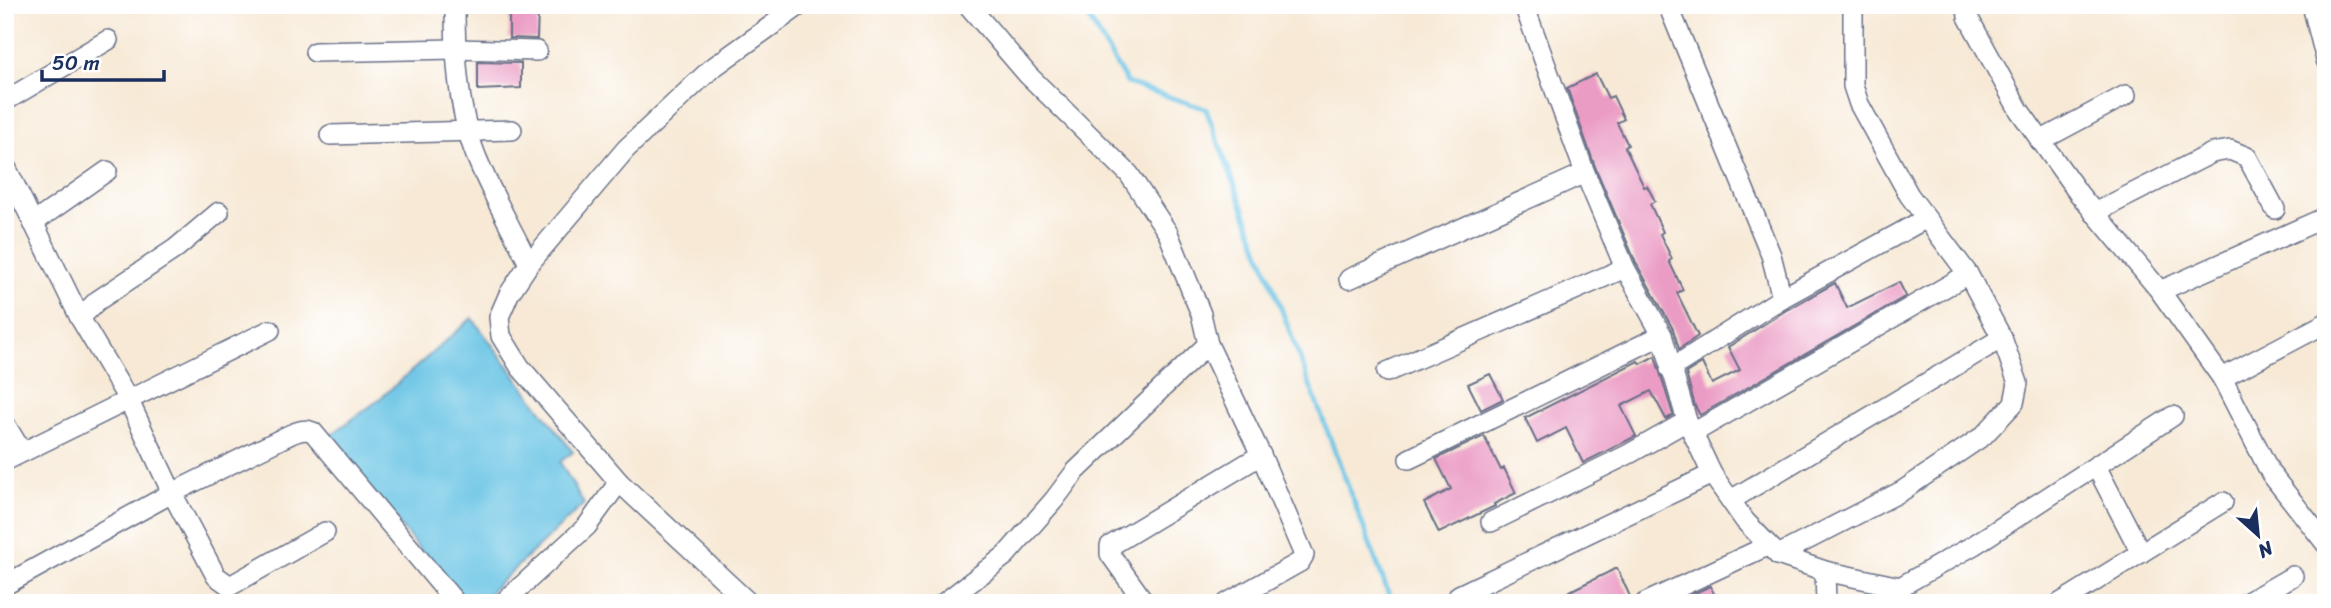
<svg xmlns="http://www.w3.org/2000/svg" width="2331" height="608" viewBox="0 0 2331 608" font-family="Sriracha,sans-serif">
  <rect width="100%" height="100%" fill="#fff"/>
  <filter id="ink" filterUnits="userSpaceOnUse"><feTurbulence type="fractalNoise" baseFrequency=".0143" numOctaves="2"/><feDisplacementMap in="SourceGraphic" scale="14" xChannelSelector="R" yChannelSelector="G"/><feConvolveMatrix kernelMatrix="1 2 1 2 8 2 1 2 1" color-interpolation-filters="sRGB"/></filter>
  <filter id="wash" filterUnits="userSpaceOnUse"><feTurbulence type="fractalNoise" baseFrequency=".00686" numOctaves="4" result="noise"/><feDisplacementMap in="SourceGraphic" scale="28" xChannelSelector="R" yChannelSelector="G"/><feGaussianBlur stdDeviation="1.57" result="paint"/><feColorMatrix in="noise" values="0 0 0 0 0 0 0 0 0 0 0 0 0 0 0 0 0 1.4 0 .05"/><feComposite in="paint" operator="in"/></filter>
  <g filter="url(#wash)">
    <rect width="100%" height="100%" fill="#f7e9d5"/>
    <!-- water -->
    <polygon fill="#66c3e4" stroke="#4079a1" stroke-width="2" points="472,318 573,452 560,462 584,504 478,603 463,603 328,437 376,402"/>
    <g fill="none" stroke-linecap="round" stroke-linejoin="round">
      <!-- stream -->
      <polyline stroke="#66c3e4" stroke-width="5" points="1081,5 1127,83 1206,109 1392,603"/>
    </g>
    <g id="blocks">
      <!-- building -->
      <g fill="#eb9cc5">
        <polygon points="509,11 538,11 537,39 509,38"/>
        <polygon points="478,62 521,63 521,88 478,90"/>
        <polygon points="1596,74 1608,98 1613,96 1624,119 1617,123 1628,145 1625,147 1644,187 1647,186 1655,201 1650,204 1663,232 1660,234 1672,259 1669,261 1683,290 1677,293 1698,336 1679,349 1673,329 1636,263 1596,169 1567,88"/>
        <polygon points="1899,282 1906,296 1700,415 1695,406 1686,373 1702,363 1712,384 1740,370 1728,347 1788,309 1835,283 1847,308"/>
        <polygon points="1655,356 1673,415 1666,419 1651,391 1621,406 1636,436 1583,463 1566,428 1537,443 1525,418 1638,361 1640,364"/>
        <polygon points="1490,374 1503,399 1481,410 1468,384"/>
        <polygon points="1484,436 1501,470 1504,468 1516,493 1494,504 1495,506 1439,533 1424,503 1451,489 1436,459"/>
        <polygon points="1617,568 1633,603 1547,603 1576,588"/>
        <polygon points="1710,586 1719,603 1674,603"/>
      </g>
    </g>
  </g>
  <g filter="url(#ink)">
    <use href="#blocks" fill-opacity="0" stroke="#687088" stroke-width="2"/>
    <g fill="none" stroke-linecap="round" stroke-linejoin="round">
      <defs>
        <g id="street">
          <path d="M455 5C455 58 458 115 479 163 494 198 513 231 529 264"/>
          <polyline points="1524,5 1585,173 1625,268 1662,335 1687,421 1712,474 1745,521 1778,555 1825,571 1900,587 1902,603"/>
          <polyline points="1668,5 1771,255 1782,298"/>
          <polyline points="1967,5 1968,17 2019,110 2079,194 2160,291 2222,378 2271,474 2326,544"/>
          <polyline points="2312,5 2326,60"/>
          <polyline points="315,52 455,49 537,51"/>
          <polyline points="5,101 108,40"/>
          <polyline points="330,135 512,130"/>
          <polyline points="2040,141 2126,95"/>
          <polyline points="5,165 80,318 129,401 172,493 216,576 230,586 325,532"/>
          <polyline points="2094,213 2212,153 2230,150 2247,157 2275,209"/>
          <polyline points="33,223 107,171"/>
          <polyline points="1349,279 1585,173"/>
          <polyline points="2160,291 2326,217"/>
          <polyline points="80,318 97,301 175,249 219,212"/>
          <polyline points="1208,344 1261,455 1304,555 1300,562 1227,603"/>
          <polyline points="1670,369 1782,298 1925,219"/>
          <polyline points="1387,372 1625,268"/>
          <polyline points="2222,378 2326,323"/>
          <polyline points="5,424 22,452"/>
          <polyline points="1693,433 1968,274"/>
          <polyline points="1409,459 1662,335"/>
          <polyline points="5,461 270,330"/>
          <polyline points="2096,466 2141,553"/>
          <polyline points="1731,500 2002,338"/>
          <polyline points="1491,522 1629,454 1687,421"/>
          <polyline points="1778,555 1902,491 1983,436 2014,403 2018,383 2002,338 1968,274 1909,195 1859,104 1853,86 1853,5"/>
          <polyline points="1825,571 1826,603"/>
          <path d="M5 585 172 493 287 436C296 432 303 428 313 432L456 603"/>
          <polyline points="1900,587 1974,545 2173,416"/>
          <polyline points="1459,595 1712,474"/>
          <polyline points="503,603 587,526 619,482"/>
          <polyline points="749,603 619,482 520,367 501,336 499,317 509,294 529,264 626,149 711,69 800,5"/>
          <polyline points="944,603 1006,555 1054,500 1075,472 1208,344 1201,314 1168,233 1129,174 1028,75 968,5"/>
          <polyline points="1145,603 1110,554 1110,546 1261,455"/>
          <polyline points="1645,603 1767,546"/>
          <polyline points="2060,603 2223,502"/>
          <polyline points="2246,603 2293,576"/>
        </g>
      </defs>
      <!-- street casing -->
      <use href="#street" stroke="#687088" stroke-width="22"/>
      <!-- street -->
      <use href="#street" stroke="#fff" stroke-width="19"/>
    </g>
  </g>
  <!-- margin -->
  <rect width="2331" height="608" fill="none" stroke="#fff" stroke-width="28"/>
  <!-- north arrow -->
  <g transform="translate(2258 535) rotate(153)" stroke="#ffffff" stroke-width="5" paint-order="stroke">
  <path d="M0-5L12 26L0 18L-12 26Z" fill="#1b2f5e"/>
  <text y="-10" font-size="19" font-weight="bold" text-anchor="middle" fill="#1b2f5e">N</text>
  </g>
  <!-- scale -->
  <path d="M42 70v10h122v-10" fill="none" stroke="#1b2f5e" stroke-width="3.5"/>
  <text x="52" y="70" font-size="21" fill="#1b2f5e" stroke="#ffffff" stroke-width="5" paint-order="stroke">50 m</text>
</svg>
